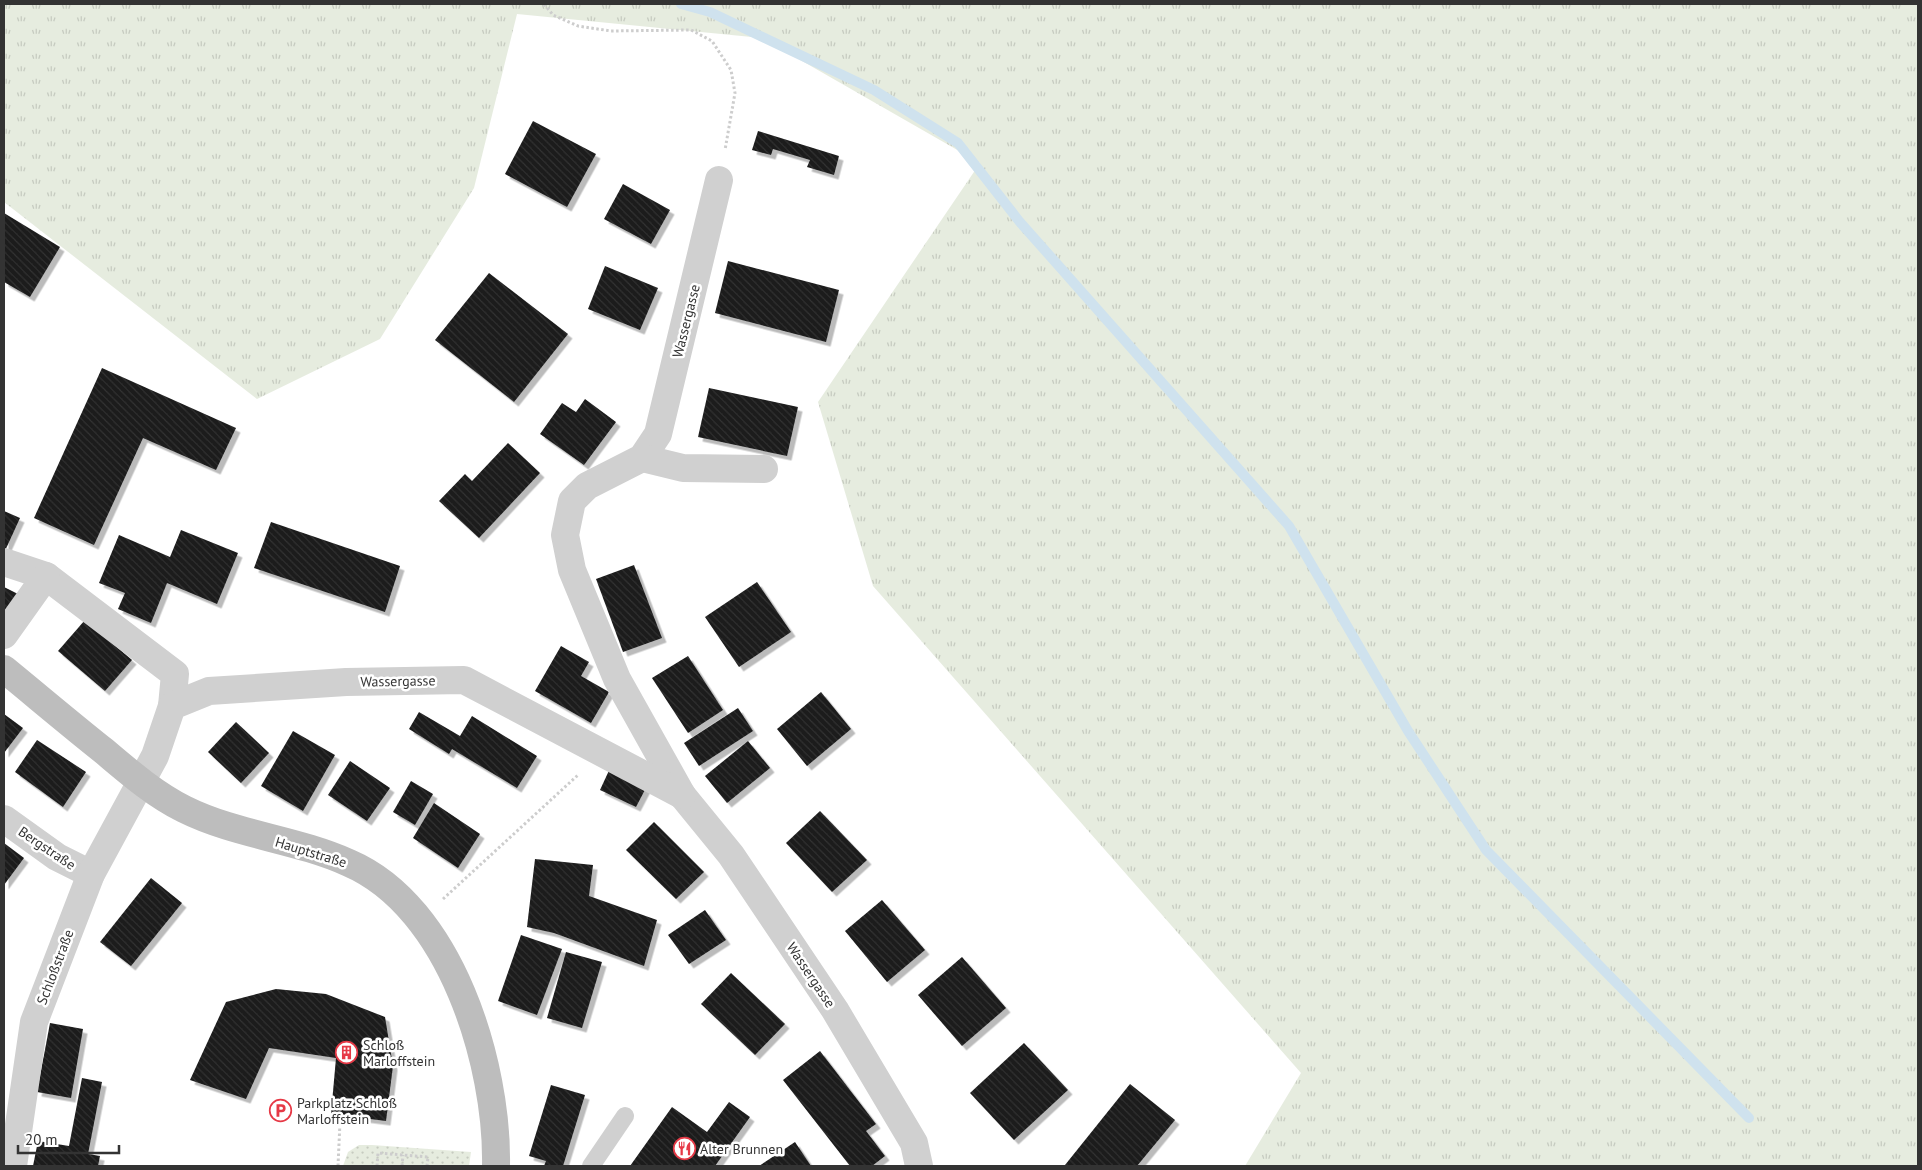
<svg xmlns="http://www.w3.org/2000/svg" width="1922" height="1170" viewBox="0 0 1922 1170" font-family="'PT Sans',sans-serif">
  <defs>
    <pattern id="grass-tufts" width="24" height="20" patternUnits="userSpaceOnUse" patternTransform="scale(1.25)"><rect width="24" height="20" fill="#e6ecdf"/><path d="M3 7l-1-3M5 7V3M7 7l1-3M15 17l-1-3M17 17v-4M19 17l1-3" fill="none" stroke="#c6cbc0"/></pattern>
    <pattern id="park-dots" width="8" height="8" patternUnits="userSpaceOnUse" patternTransform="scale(1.25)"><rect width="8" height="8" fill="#e6ecdf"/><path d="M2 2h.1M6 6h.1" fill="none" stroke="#c6cbc0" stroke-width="1.8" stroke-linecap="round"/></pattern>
    <pattern id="building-back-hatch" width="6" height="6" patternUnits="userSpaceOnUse" patternTransform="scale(1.25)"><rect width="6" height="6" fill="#1a1a1a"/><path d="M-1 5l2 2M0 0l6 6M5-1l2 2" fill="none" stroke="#333"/></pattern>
    <filter id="shadow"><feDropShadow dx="4.5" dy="4.5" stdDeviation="0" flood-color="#0004"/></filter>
  </defs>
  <rect width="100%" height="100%" fill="#fff"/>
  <!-- grass -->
  <polygon fill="url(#grass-tufts)" points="4,4 1918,4 1918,1166 1245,1166 1301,1073 873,586 818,402 980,163 762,38 517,14 474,188 380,339 257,399 4,202"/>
  <!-- park -->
  <polygon fill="url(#park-dots)" points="359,1145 372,1145 471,1152 469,1166 343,1166 348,1152"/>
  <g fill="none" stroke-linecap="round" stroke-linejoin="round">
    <!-- stream -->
    <polyline stroke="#cfe2ee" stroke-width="10" points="681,4 710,12 874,90 958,143 1019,221 1289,526 1408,731 1486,850 1749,1118"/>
  </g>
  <!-- building -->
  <g fill="url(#building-back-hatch)" filter="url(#shadow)">
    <polygon points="533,121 596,154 567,207 505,174"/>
    <polygon points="758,131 839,156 834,175 807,167 810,160 773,149 771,155 752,150"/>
    <polygon points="623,184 670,210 651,244 604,219"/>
    <polygon points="4,213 60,247 30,297 4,282"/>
    <polygon points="728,261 839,290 826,342 715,313"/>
    <polygon points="605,266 658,288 640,330 588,309"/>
    <polygon points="489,273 568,334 514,402 435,340"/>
    <polygon points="102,368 236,428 216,470 143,438 94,545 34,518"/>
    <polygon points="709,388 798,407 787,456 698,437"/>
    <polygon points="585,399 616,422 584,465 540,434 562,403 576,412"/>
    <polygon points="508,443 540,473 479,538 439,501 465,474 472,481"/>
    <polygon points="4,511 20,518 4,553"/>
    <polygon points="271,522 400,566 385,612 254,568"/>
    <polygon points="181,530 238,553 217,604 167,583 151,623 118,609 125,593 99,583 119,535 170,557"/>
    <polygon points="634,565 662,638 623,652 596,579"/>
    <polygon points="757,582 791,632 739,667 705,617"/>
    <polygon points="4,587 18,594 4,618"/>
    <polygon points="85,620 132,660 105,691 58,651"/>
    <polygon points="561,646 589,662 581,676 609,692 591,723 535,691"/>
    <polygon points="688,656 723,710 688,733 652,678"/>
    <polygon points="821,692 851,729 807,766 777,729"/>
    <polygon points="738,708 753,731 699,766 684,743"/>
    <polygon points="419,712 460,736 472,716 537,756 517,788 452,749 449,754 409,729"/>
    <polygon points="4,714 23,728 4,753"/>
    <polygon points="236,722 269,753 241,783 208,752"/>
    <polygon points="293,731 335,755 303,811 261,786"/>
    <polygon points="37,740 86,772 63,807 15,772"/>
    <polygon points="748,741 770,768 727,803 705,776"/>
    <polygon points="350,761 390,788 367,821 328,795"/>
    <polygon points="612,764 649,782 636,807 600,790"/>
    <polygon points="411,781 433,794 415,825 393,812"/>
    <polygon points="434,803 480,834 458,868 413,838"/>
    <polygon points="820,811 867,860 832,892 786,843"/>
    <polygon points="654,822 704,872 676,899 626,850"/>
    <polygon points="4,843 24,858 4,885"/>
    <polygon points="535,859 593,865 589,896 657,920 644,966 554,933 527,927"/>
    <polygon points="151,878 182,903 131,966 100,942"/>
    <polygon points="882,900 925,950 887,982 845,931"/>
    <polygon points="705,910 726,940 689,964 668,935"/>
    <polygon points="521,935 562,949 537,1015 498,1001"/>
    <polygon points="566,952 602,962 582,1028 547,1018"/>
    <polygon points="962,957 1006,1008 962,1046 918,995"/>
    <polygon points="731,973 785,1024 755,1055 701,1004"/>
    <polygon points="276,989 326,994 385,1017 393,1066 386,1121 331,1114 336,1058 269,1048 246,1099 190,1080 226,1002"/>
    <polygon points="50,1023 83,1029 71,1098 37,1092"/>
    <polygon points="1024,1043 1068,1090 1014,1140 970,1093"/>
    <polygon points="820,1051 876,1124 866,1131 885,1156 872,1166 850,1166 783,1080"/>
    <polygon points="82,1078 102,1082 88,1154 100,1156 98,1166 33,1166 38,1141 69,1146"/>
    <polygon points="1130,1084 1175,1120 1137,1166 1067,1166 1065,1165"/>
    <polygon points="551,1085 585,1095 563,1166 544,1166 546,1161 529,1156"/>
    <polygon points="729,1102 750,1117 715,1166 630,1166 672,1107 707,1132"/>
    <polygon points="795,1142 811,1166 759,1166"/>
  </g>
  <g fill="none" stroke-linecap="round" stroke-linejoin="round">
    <!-- path -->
    <g stroke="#cdcdcd" stroke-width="3" stroke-dasharray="2.5 2.5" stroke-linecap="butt">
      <polyline points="544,4 553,15 578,26 611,31 691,30 712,41 731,70 735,93 725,150"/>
      <polyline points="443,899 578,775"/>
      <polyline points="338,1166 340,1122"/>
      <polyline points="377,1166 378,1153 428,1157 427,1166"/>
      <polyline points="402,1166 403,1155"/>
    </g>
    <!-- service -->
    <polyline stroke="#d0d0d0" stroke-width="18" points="591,1166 625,1116"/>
    <!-- minor -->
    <g stroke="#d0d0d0" stroke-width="28">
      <polyline points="719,180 658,434 642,458 587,486 572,501 565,535 572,570 617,679 682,795 731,855 835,1010 914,1143 919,1166"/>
      <polyline points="642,458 683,468 764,469"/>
      <polyline points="4,562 46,576 175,674 172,706"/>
      <polyline points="4,635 46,576"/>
      <polyline points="4,819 57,857 91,874"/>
      <polyline points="13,1166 34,1022 91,874 155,756 172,706 209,691 346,682 464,680 682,795"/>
    </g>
    <!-- secondary -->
    <path stroke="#bdbdbd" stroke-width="28" d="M4 669C37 696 70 724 104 751 129 772 154 794 184 809 236 835 296 839 349 863 451 907 498 1064 496 1166"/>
  </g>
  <!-- icons -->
  <defs>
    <symbol id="building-ring" viewBox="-11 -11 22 22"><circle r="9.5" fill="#fff" stroke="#e63946" stroke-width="1.5"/><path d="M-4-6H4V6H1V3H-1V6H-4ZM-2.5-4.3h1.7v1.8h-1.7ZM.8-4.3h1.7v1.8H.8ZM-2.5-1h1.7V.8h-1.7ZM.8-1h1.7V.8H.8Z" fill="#e63946"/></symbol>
    <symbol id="parking-ring" viewBox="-11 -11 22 22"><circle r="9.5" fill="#fff" stroke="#e63946" stroke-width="1.5"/><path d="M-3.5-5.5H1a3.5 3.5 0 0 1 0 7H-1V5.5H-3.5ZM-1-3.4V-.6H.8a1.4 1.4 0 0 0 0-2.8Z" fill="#e63946"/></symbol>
    <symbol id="restaurant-ring" viewBox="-11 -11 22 22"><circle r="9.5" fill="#fff" stroke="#e63946" stroke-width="1.5"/><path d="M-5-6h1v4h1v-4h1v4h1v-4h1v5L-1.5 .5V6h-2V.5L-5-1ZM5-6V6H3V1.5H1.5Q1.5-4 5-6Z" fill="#e63946"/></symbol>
  </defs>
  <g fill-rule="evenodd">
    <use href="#building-ring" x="334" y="1040" width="25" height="25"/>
    <use href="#parking-ring" x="268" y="1098" width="25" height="25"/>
    <use href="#restaurant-ring" x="672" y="1136" width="25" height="25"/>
  </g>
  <g text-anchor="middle" stroke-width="5" stroke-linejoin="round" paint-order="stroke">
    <!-- street labels -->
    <g font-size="14" fill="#333" stroke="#fff">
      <text transform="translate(686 321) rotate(-76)" y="5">Wassergasse</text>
      <text transform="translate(398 681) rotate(-1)" y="5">Wassergasse</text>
      <text transform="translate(47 848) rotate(34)" y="5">Bergstraße</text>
      <text transform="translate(311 852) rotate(17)" y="5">Hauptstraße</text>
      <text transform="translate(55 967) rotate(-69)" y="5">Schloßstraße</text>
      <text transform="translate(811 975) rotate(56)" y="5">Wassergasse</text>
    </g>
    <!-- poi labels -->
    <g font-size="14" fill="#333" stroke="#fff" text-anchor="start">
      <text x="363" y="1050">Schloß<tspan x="363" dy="16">Marloffstein</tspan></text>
      <text x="297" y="1108">Parkplatz Schloß<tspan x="297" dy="16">Marloffstein</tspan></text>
      <text x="700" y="1154">Alter Brunnen</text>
    </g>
  </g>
  <!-- border -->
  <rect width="1922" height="1170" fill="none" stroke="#333333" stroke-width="10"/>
  <!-- scale -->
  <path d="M18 1145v8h101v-8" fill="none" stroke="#333333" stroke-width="2.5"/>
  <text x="25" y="1145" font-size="15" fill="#333333" stroke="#ffffff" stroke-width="4" paint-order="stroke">20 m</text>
</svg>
